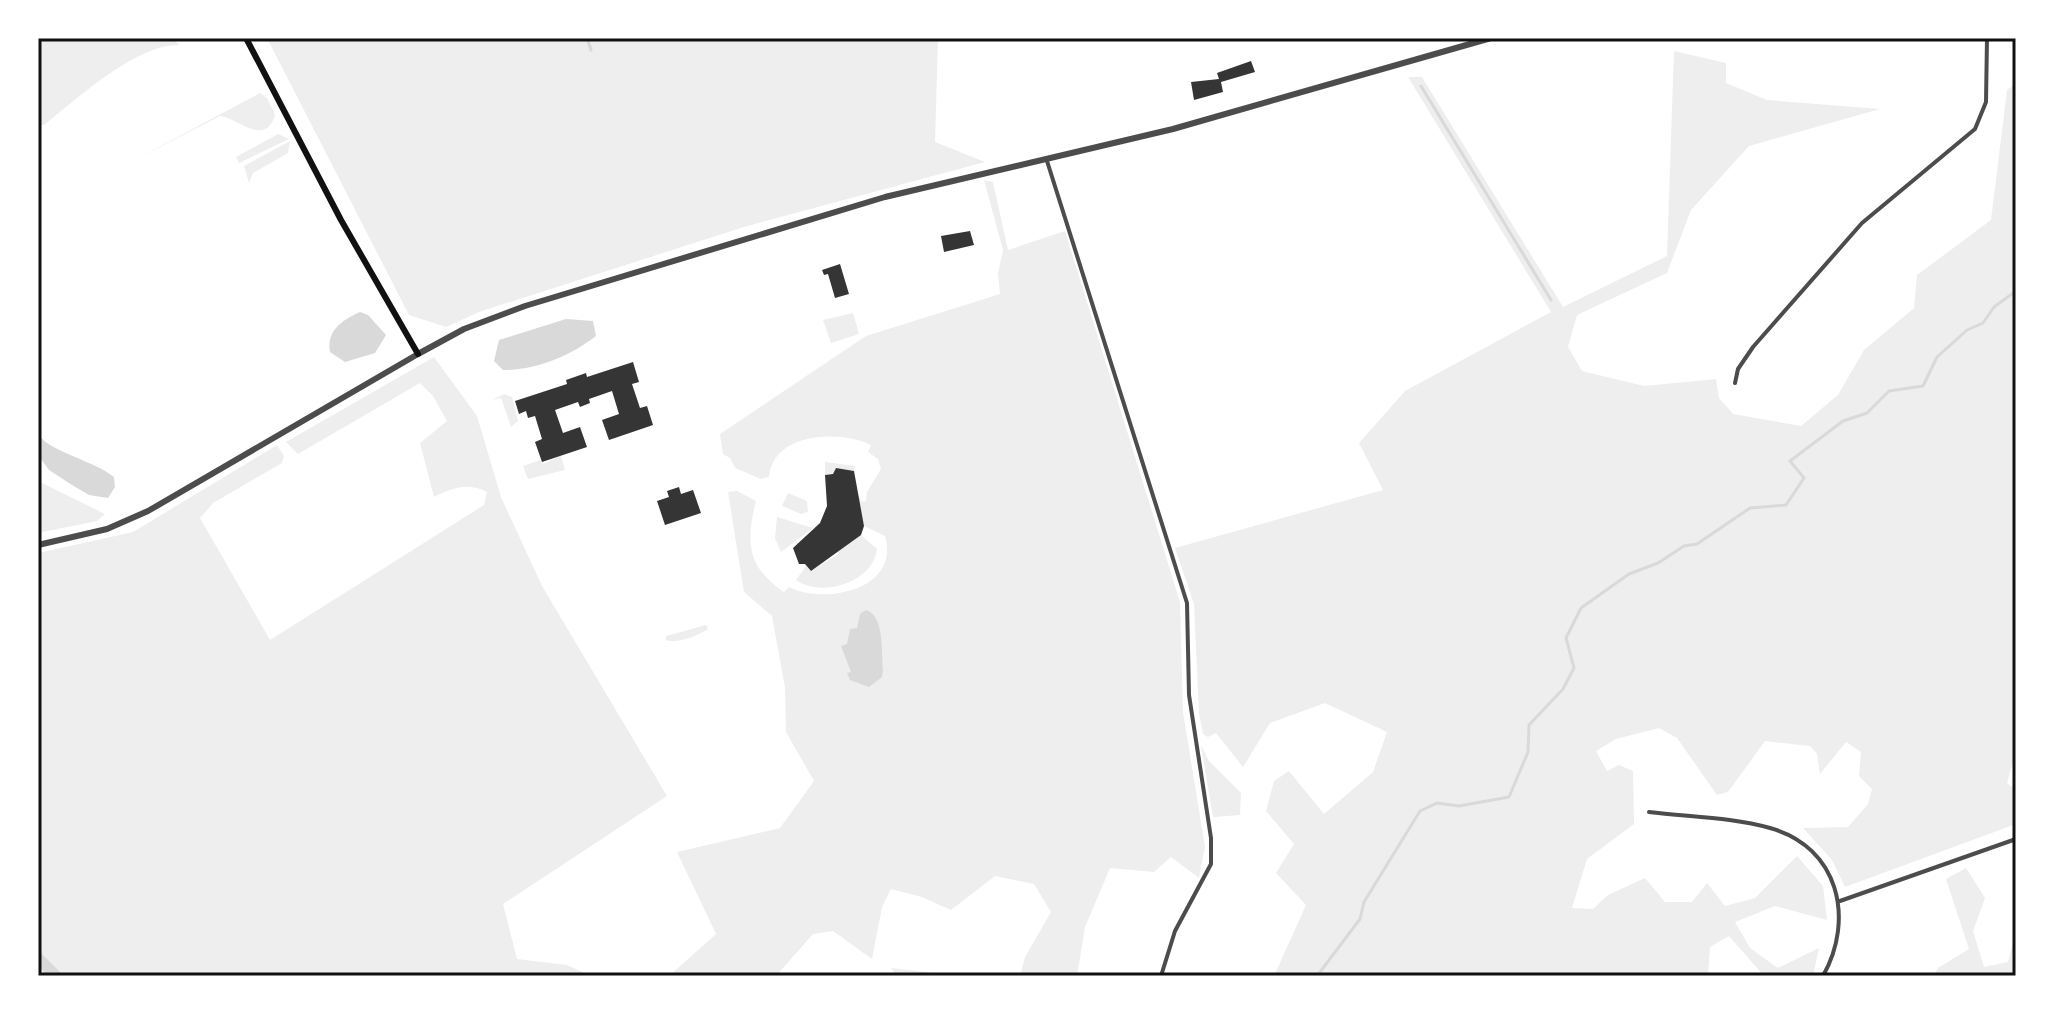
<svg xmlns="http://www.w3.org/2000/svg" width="2054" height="1014" viewBox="0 0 2054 1014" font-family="'DejaVu Sans',sans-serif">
  <rect width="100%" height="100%" fill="#fff"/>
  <!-- green -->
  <g fill="#eee">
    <path d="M38 38H173L179 45C135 45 78 98 44 125H38Z"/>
    <polygon points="267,38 938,38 935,142 985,162 747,226 479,312 446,327 409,315"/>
    <polygon points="1674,51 1726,63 1726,83 1767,100 1880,109 1749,146 1691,210 1667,273 1577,315 1568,347 1582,371 1644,386 1716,379 1719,398 1733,414 1801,426 1838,395 1864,350 1914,308 1917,275 1991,220 2007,90 2016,83 2016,751 2007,783 2016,790 2016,824 1845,887 1832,860 1803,828 1848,827 1868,804 1872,789 1859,776 1861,752 1846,742 1820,774 1817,754 1810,746 1765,741 1728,792 1717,795 1677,738 1659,728 1616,739 1596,751 1607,771 1619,765 1633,771 1634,824 1587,859 1572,908 1593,909 1608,895 1645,878 1665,902 1692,902 1707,883 1725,906 1755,898 1797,856 1823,886 1827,920 1775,906 1735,922 1750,948 1778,968 1819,948 1813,976 1764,976 1729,936 1710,947 1708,976 1274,976 1306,905 1276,873 1294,844 1266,811 1274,781 1289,771 1324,814 1373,772 1387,732 1325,703 1270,723 1243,767 1216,733 1208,737 1203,734 1199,713 1194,604 1175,548 1383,490 1359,443 1405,391 1551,312 1408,77 1422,77 1563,307 1667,256"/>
    <path d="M260 93 267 98 275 115C265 148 238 118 220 116L131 162Z"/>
    <polygon points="278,134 289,139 239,163 236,157"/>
    <polygon points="290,141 288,153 253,173 249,183 244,166"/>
    <path d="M984 180 993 182 1008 250 1065 231 1180 602 1183 712 1205 847 1199 878 1171 857 1154 872 1110 868 1085 927 1077 976H1020L1025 957 1051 912 1034 884 995 876 951 910 922 897 891 889 882 907 872 959 833 931 813 934 776 976H669L716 934 677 852 780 828 814 781 786 732 785 688 772 616 744 592 728 492 737 491 756 501C746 541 746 566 784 592L789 587C824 605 901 590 885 536L864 526 858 500 860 497 861 502 866 501 867 492 881 469 878 459 868 452 871 445C840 430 773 432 769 477L761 479 735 468 730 458 723 454 720 434 866 336 1000 294 998 273 1003 250Z"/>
    <polygon points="853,313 859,334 831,343 823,320"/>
    <path d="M434 357 477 416 501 497 542 586 667 796 503 904 517 959 567 965 591 976H38V553L133 532 277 445 284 456 282 463 213 503 200 518 270 640 484 505 487 492C467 482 452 488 434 497L420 443 447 421 433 396 420 383 298 454 286 442Z"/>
    <polygon points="504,394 512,397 518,421 511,427 501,398 492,400"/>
    <polygon points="561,456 565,470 528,479 523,466 540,460 543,464"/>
    <polygon points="825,462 855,466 853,471 836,468 833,474 825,475"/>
    <polygon points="38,481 105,514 97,521 38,533"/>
    <polygon points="788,493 807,501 808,512 801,514 782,506"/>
    <polygon points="777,517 813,528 781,552 775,538"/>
    <path d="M861 535 877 549C873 583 821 598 796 580L806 566 811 571 838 554 839 549Z"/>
    <path d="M706 625 708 629C697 636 677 644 666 640V636Z"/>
    <polygon points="1201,745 1209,761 1241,793 1240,815 1213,817"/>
    <polygon points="1966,868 1985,898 1973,931 1984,967 2008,962 2016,930 2016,976 1933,976 1938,968 1969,949 1946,879"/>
    <polygon points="891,968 961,976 897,976"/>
  </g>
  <!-- water -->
  <g fill="#d9d9d9">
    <path d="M360 312 368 315 386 335 375 353 345 362 330 352C326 331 342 320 360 312Z"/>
    <path d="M566 319 593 321 596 336C570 356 537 370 503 370L494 361 499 340Z"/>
    <path d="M40 436C48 450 96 462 114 477L115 487 108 498 89 495 72 485 49 470 38 455Z"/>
    <path d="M866 610C885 616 881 653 883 670L882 677 869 687 850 680 847 673 851 672 841 646 847 644 850 629 857 628 860 614Z"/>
    <polygon points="38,950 64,976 48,976 38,965"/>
  </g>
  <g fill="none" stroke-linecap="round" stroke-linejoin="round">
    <!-- stream -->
    <g stroke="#d9d9d9" stroke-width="3">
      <polyline points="587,38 591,50"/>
      <polyline points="1421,86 1551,300"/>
      <polyline points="1317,976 1360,919 1364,902 1420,811 1437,803 1459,806 1509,797 1528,752 1529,725 1563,689 1574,668 1566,638 1581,608 1629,574 1658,563 1684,546 1697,544 1750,508 1786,505 1804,478 1790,461 1843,421 1867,413 1889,391 1923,386 1937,357 1967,330 1983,323 1994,307 2016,291"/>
    </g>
  </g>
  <!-- building -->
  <g fill="#353535">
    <polygon points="1251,61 1255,72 1221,82 1223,92 1194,100 1191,82 1219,79 1217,73"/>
    <polygon points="970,231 974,245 944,252 941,236"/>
    <polygon points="840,264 849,294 835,298 828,274 824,275 822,270"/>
    <polygon points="633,362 639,382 632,384 640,408 647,406 653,425 609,440 602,420 619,414 612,391 589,399 590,403 580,407 578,402 555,410 563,433 580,427 587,447 542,462 535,442 542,439 535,416 528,418 526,411 519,414 515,401 567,384 566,380 586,373 587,377"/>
    <polygon points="836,468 854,471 864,526 861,535 811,571 805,564 799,564 793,548 820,523 827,506 825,475 833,474"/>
    <polygon points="679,487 681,494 693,490 701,513 665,525 657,501 669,497 667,491"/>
  </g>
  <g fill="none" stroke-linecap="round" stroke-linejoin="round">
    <!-- minor -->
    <g stroke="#4c4c4c" stroke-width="4">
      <polyline points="1047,161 1187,603 1189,695 1211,838 1211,864 1175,931 1161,976"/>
      <polyline points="1735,383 1738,369 1753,347 1862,223 1975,129 1986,102 1987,38"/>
      <path d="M1649 812C1688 817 1732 817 1770 828 1839 847 1855 919 1823 976"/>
      <polyline points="1840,901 2016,839"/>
    </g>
    <!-- tertiary -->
    <polyline stroke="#4c4c4c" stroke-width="6" points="38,545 107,529 148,511 418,354 464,329 525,306 885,197 1173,129 1491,38"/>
    <!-- secondary -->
    <polyline stroke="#111" stroke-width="6" points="246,38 341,220 418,354"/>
  </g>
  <!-- border -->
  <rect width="2054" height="1014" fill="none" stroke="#ffffff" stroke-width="80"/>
  <rect x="40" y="40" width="1974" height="934" fill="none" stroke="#111" stroke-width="3"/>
</svg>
